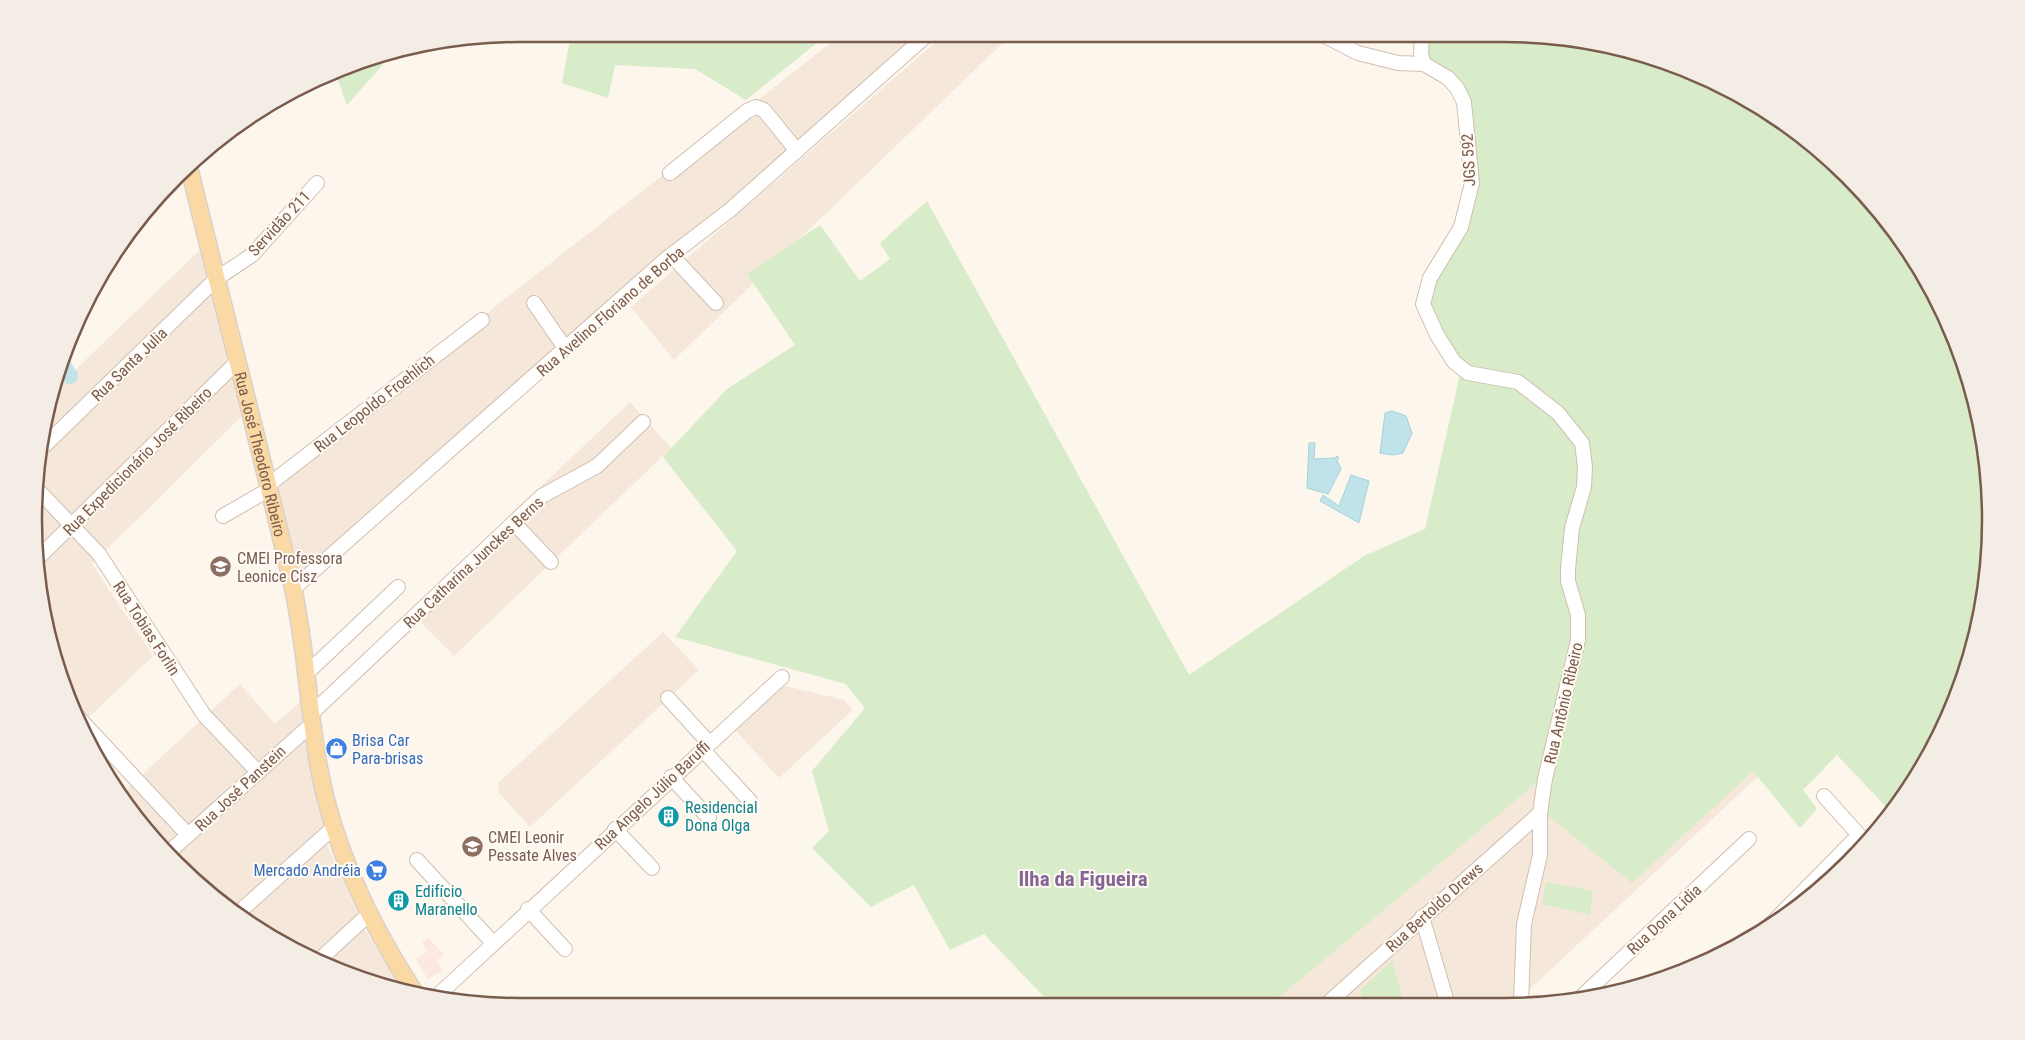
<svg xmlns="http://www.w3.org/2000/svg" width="2025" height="1040" viewBox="0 0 2025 1040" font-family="'Roboto Condensed',sans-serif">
  <rect width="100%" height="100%" fill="#fdf6ec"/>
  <!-- residential -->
  <g fill="#f5e8da">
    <polygon points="842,34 928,34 302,582 276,479"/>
    <polygon points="945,34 1012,34 674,360 631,307"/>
    <polygon points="200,250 241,417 92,564 153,656 89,717 76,703 73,705 50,646 38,583 35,488 50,394"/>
    <polygon points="630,402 671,448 454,656 409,611"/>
    <polygon points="663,632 699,670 530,827 498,792 499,782"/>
    <polygon points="1644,644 1811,727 1516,1002 1262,1003"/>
    <polygon points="240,684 275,724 301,701 326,842 364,928 402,991 305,956 224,906 176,864 120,795"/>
    <polygon points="782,685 844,700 853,710 779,778 734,729"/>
  </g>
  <!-- commercial -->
  <polygon fill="#fde8e0" points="429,938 444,955 437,960 443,970 428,979 416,959 427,952 422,942"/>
  <!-- green -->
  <g fill="#d8ecc9">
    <polygon points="571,34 828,34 746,100 695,69 615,65 608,98 562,83"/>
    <polygon points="1423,35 1537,35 1631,50 1720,84 1801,134 1871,200 1926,277 1966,364 1987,457 1990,552 1975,646 1941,735 1890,811 1837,755 1803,790 1817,809 1800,828 1753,771 1632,883 1542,811 1547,774 1272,1003 1051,1004 984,934 950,950 914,885 871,907 812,848 829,831 812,771 865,708 846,684 675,637 737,551 663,457 727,389 795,345 747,274 820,225 860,281 890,259 880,243 927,201 1189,675 1364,556 1425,529 1460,374 1423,301 1466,227 1466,100 1421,61"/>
    <polygon points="394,52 347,105 335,72 363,60"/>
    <polygon points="1546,882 1593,891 1590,915 1542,904"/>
    <polygon points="1392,961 1404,1003 1364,1003 1360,990"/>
  </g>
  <!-- water -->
  <g fill="#bfe3e8" stroke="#a5d3da">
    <polygon points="1392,411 1406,416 1412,433 1403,453 1393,455 1380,453 1385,413"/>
    <polygon points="1309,443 1315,443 1314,459 1335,458 1337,456 1339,458 1337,460 1341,469 1328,494 1307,488"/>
    <polygon points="1351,475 1369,481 1359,523 1320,501 1323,495 1339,506"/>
  </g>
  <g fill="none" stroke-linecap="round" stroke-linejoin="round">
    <!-- river -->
    <polyline stroke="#bfe3e8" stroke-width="16" points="61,362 70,376"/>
    <defs>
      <g id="minor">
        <polyline points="1323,35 1358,53 1398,63 1424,64 1448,78 1457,88 1464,102 1472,183 1461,227 1430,278 1423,304 1437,335 1454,362 1468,373 1518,382 1558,413 1582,443 1585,467 1584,487 1572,528 1568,569 1568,581 1578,615 1578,640 1545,779 1540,813 1540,855 1524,924 1521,1002"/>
        <polyline points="1422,35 1421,54 1424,64"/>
        <polyline points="670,173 747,111 756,107 764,110 797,151"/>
        <polyline points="671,255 716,303"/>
        <polyline points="534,303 565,348"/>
        <polyline points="41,449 216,279 252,255 317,183"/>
        <polyline points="267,486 482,320"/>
        <polyline points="35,487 99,554 204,715 258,772"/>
        <polyline points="223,516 268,490"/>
        <polyline points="514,523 551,562"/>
        <polyline points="37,559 236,363"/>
        <polyline points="293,589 666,259 730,210 928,34"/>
        <polyline points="307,673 398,587"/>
        <polyline points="668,698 709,743"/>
        <polyline points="312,713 530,507 542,496 597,466 643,422"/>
        <polyline points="77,716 188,835"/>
        <polyline points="702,749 750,801"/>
        <polyline points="671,777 709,818"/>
        <polyline points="615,829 652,868"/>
        <polyline points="168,853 313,723"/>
        <polyline points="417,860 493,943"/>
        <polyline points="528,909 565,949"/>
        <polyline points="237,914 333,828"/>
        <polyline points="1422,917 1447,1002"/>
        <polyline points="1765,930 1859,835 1824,796"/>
        <polyline points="318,961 369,914"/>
        <polyline points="436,997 782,677"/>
        <polyline points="1579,999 1749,839"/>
        <polyline points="1328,1003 1540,813"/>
      </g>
      <g id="major">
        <path id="s1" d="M189 167C223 307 260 447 293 588 306 647 308 708 319 768 334 850 370 924 415 993"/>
      </g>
    </defs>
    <!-- minor casing -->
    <use href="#minor" stroke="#d1beb0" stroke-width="16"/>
    <!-- major casing -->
    <use href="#major" stroke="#dad1cd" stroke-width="19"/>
    <!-- minor -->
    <use href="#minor" stroke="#fff" stroke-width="14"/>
    <!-- major -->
    <use href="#major" stroke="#fbd9a5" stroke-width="16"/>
  </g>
  <!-- icons -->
  <defs>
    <symbol id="school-disc" viewBox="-11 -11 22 22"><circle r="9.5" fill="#8d6e63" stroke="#fffaf3"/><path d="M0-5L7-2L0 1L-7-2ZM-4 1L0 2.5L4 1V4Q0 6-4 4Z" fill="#fff"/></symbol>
    <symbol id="shop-disc" viewBox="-11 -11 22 22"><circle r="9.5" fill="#3f7fe0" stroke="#fffaf3"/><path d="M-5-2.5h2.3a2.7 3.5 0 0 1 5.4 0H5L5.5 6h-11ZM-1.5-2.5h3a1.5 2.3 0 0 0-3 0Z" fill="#fff"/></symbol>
    <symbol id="building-disc" viewBox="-11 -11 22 22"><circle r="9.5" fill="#0f9aa8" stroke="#fffaf3"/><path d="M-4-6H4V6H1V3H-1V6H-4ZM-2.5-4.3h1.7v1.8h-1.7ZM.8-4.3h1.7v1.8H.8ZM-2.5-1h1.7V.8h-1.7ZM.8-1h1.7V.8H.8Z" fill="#fff"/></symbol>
    <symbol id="supermarket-disc" viewBox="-11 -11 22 22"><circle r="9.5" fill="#3f7fe0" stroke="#fffaf3"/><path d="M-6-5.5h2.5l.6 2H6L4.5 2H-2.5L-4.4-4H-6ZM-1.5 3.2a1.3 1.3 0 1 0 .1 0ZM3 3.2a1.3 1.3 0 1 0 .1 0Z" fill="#fff"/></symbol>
  </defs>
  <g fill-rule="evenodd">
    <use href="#school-disc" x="208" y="554" width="25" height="25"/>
    <use href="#shop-disc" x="324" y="736" width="25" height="25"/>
    <use href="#building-disc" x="656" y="804" width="25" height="25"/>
    <use href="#school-disc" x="460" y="834" width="25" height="25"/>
    <use href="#supermarket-disc" x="364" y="858" width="25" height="25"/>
    <use href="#building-disc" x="386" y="888" width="25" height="25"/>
  </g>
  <g text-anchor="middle" stroke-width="4" stroke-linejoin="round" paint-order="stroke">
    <!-- street labels -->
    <g font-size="16" fill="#7a5c4d" stroke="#fffaf3">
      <text transform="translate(1468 160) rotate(-93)" y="6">JGS 592</text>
      <text transform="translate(279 223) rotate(-47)" y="6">Servidão 211</text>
      <text transform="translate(610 311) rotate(-41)" y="6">Rua Avelino Floriano de Borba</text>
      <text transform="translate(129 364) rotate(-44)" y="6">Rua Santa Julia</text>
      <text transform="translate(374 403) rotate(-38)" y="6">Rua Leopoldo Froehlich</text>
      <text dy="6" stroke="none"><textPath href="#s1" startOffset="296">Rua José Theodoro Ribeiro</textPath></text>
      <text transform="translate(137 461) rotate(-45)" y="6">Rua Expedicionário José Ribeiro</text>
      <text transform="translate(473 562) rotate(-43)" y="6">Rua Catharina Junckes Berns</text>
      <text transform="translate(147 628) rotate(57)" y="6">Rua Tobias Forlin</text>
      <text transform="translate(1563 703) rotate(-77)" y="6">Rua Antônio Ribeiro</text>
      <text transform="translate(240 788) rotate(-43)" y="6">Rua José Panstein</text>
      <text transform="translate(652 795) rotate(-43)" y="6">Rua Angelo Júlio Baruffi</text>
      <text transform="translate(1434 907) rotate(-42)" y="6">Rua Bertoldo Drews</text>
      <text transform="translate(1664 919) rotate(-43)" y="6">Rua Dona Lidia</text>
    </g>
    <!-- education labels -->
    <g font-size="16" fill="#785e54" stroke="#fffaf3" text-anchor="start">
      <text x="237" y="564">CMEI Professora<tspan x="237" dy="18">Leonice Cisz</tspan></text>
      <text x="488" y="843">CMEI Leonir<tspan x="488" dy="18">Pessate Alves</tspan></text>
    </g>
    <!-- shop labels -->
    <g font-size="16" fill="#366cbe" stroke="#fffaf3" text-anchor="start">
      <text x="352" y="746">Brisa Car<tspan x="352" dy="18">Para-brisas</tspan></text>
      <text x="361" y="876" text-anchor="end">Mercado Andréia</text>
    </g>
    <!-- culture labels -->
    <g font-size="16" fill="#0d838f" stroke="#fffaf3" text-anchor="start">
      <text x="685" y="813">Residencial<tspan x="685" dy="18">Dona Olga</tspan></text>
      <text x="415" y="897">Edifício<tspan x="415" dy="18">Maranello</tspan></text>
    </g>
    <!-- district labels -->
    <g font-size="21" font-weight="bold" fill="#846695" stroke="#fffaf3">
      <text x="1083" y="886">Ilha da Figueira</text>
    </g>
  </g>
  <!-- crop -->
  <path d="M0 0H2025V1040H0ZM520 42H1504A478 478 0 0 1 1982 520V520A478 478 0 0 1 1504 998H520A478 478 0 0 1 42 520V520A478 478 0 0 1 520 42Z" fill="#f4ede6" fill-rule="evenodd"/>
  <path fill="none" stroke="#7a5c4d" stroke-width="2.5" d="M520 42H1504A478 478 0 0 1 1982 520V520A478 478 0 0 1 1504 998H520A478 478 0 0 1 42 520V520A478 478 0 0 1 520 42Z"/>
</svg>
